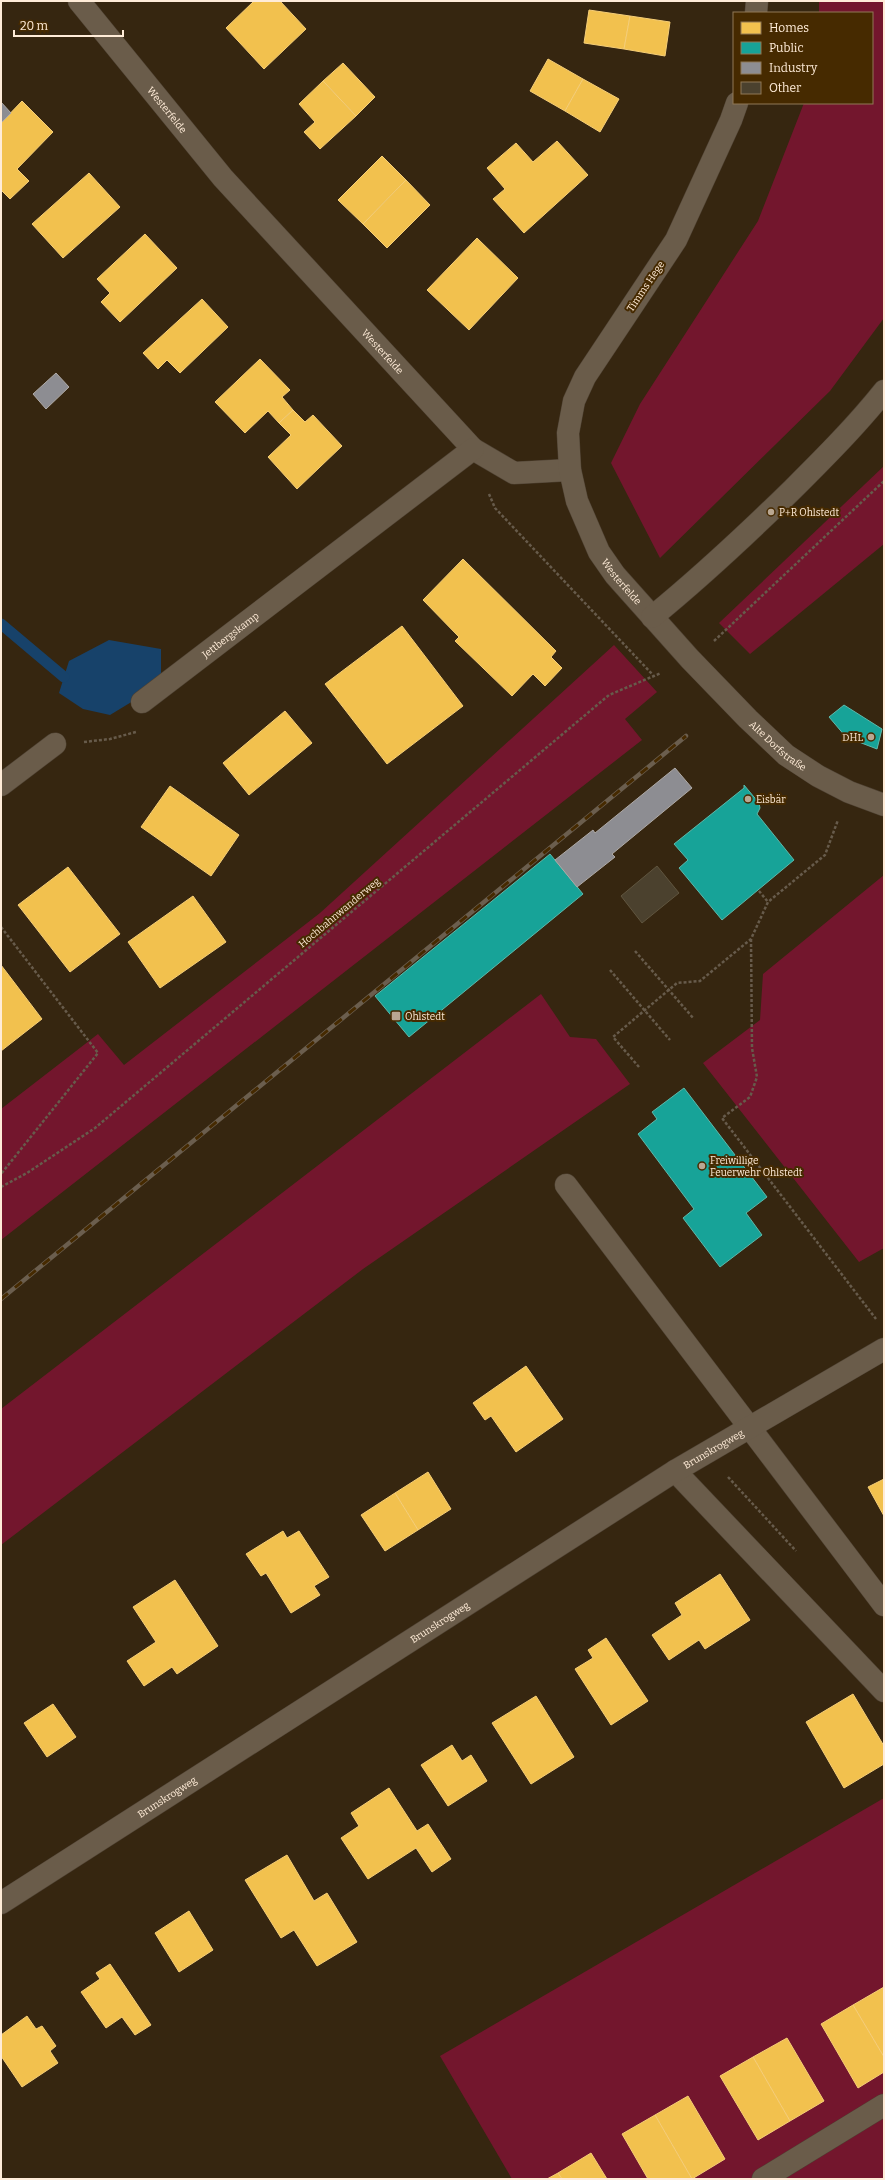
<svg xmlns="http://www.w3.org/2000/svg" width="885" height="2180" viewBox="0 0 885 2180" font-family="Bitter,serif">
  <rect width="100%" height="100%" fill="#362610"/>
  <!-- green -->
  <g fill="#73162d">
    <polygon points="819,1 884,1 884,318 830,391 660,558 611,463 640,404 758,221 804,103 872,103 872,13 819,13"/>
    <polygon points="884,466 884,544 750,654 719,623"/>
    <polygon points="614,645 657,692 625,719 642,740 1,1240 1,1109 98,1034 124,1065 320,913"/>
    <polygon points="884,875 884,1248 859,1262 703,1063 760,1020 763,974"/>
    <polygon points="541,994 570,1037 596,1039 630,1084 363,1269 1,1545 1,1409"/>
    <polygon points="884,1798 884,2179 512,2179 440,2056"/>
  </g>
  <!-- water -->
  <polygon fill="#17426a" points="109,640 161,649 161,684 110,715 83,709 59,693 69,661"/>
  <!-- homes -->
  <g fill="#f2c14e" stroke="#f6ce77">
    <polygon points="254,1 280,1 306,29 264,69 226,28"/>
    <polygon points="589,10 630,16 624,49 584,43"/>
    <polygon points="630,16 670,22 665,56 624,49"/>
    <polygon points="548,59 583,79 565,111 530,91"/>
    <polygon points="343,63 375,97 356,116 323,81"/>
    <polygon points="583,79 619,99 600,132 565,111"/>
    <polygon points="323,81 356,116 320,149 304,132 315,122 299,104"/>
    <polygon points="22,101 53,132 17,169 29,181 10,199 1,190 1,123"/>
    <polygon points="557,141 588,175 524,233 493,199 505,189 487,168 516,143 533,162"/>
    <polygon points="382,156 406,180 363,224 338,200"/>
    <polygon points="89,173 120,207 63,258 32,224"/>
    <polygon points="406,180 430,205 387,248 363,224"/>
    <polygon points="145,234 177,268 120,322 101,302 110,293 97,279"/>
    <polygon points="477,238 518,278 469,330 427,290"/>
    <polygon points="202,299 228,327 180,373 167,360 158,369 143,353"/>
    <polygon points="260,359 290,390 282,397 293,410 279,423 268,411 245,433 215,402"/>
    <polygon points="293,410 305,422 313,415 342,446 297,489 268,457 291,435 279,423"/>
    <polygon points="463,559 556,651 551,657 562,668 545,686 533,674 512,696 455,641 459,637 423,600"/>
    <polygon points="402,626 463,706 387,764 325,684"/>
    <polygon points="285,711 312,743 249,795 223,763"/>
    <polygon points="170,786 239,835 211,876 141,827"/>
    <polygon points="68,867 120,934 70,972 18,905"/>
    <polygon points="193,896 226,942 160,988 128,942"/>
    <polygon points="1,965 42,1019 1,1051"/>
    <polygon points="526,1366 563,1419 516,1452 491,1416 485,1420 473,1403"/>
    <polygon points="428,1472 451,1509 418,1530 395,1493"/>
    <polygon points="884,1479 884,1516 868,1487"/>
    <polygon points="395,1493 418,1530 385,1551 361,1515"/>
    <polygon points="283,1531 287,1538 299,1531 329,1577 314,1586 320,1595 291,1613 266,1573 261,1576 246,1554"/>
    <polygon points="720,1574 750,1620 705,1649 699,1640 669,1660 652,1635 682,1615 675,1603"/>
    <polygon points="175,1580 218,1646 177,1674 172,1667 144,1686 127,1661 156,1642 133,1607"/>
    <polygon points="606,1638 648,1701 611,1725 575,1669 593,1658 588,1650"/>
    <polygon points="853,1694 884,1746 884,1764 844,1788 806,1722"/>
    <polygon points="536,1696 574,1757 531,1784 492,1723"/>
    <polygon points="53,1704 76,1737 47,1757 24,1723"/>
    <polygon points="452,1745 462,1761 471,1755 487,1781 448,1806 421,1765"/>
    <polygon points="389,1788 417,1831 428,1824 451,1859 432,1872 416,1848 368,1879 341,1838 359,1826 351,1813"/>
    <polygon points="287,1855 314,1901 327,1893 357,1942 317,1966 294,1930 281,1938 245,1880"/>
    <polygon points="189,1911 213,1950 179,1972 155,1933"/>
    <polygon points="110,1964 151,2025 135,2035 122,2017 106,2028 81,1992 100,1979 96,1973"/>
    <polygon points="884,1987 884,2057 853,2005"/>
    <polygon points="853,2005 884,2057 884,2072 858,2088 821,2024"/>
    <polygon points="27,2016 36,2029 42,2026 56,2046 50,2051 58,2063 22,2087 1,2056 1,2035"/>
    <polygon points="787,2038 824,2101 790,2121 753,2057"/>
    <polygon points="753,2057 790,2121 758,2140 720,2076"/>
    <polygon points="688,2096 725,2159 692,2179 655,2115"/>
    <polygon points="655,2115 692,2179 648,2179 622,2134"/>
    <polygon points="591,2153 607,2179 562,2179 558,2173"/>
    <polygon points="558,2173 562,2179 547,2179"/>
  </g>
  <!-- public -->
  <g fill="#17a398" stroke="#5db9ab">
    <polygon points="844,705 882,729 877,749 846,737 829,717"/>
    <polygon points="744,785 759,803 760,808 757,814 794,860 722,920 679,868 688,860 674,844 744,788"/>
    <polygon points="550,854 583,894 409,1037 375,996"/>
    <polygon points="684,1088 767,1197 746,1213 762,1235 720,1267 683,1218 694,1209 638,1134 657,1119 652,1112"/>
  </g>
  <!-- industry -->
  <g fill="#8d8d92" stroke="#afaaa7">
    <polygon points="1,102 11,113 1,123"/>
    <polygon points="56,373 69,387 46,409 33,394"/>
    <polygon points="675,768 692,788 612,854 615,857 577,887 555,860 593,830 595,833"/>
  </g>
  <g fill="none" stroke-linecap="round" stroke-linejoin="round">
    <!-- stream -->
    <polyline stroke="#17426a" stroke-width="11" points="1,624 64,677"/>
  </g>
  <!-- building -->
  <polygon fill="#4b412e" stroke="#60553f" points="657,866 679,893 642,923 621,896"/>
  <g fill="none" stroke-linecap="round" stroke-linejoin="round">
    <defs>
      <g id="minor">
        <path id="s1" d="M79 1 223 178 473 449 514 473 570 470"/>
        <polyline points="756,13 757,1"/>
        <path id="s2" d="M737 103 731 120 676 240 585 377 574 401 568 433 570 470 577 501 599 552 615 575 690 659 748 719 786 755 818 776 849 792 884 805"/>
        <path d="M652 617C701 577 748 533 793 489 825 457 856 426 884 391"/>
        <path id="s3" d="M142 702 473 449"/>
        <polyline points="1,785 55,744"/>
        <polyline points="566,1185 884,1605"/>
        <polyline points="675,1471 884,1691"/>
        <path id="s4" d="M1 1903 675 1471 884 1349"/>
        <polyline points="763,2179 884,2105"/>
      </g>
    </defs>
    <!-- minor casing -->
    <use href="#minor" stroke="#4e4132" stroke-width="23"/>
    <!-- path -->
    <g stroke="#675b4b" stroke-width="2.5" stroke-dasharray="3 2" stroke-linecap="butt">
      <polyline points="489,494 495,508 653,675"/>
      <polyline points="714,641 884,481"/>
      <polyline points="84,742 110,739 136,732"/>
      <polyline points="759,891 768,902"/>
      <polyline points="1,927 98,1053 1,1174"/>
      <polyline points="751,939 752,1048 757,1077 750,1097 722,1118 876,1319"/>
      <polyline points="635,951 694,1019"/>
      <polyline points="610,970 670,1040"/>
      <polyline points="639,1067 613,1037 677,983 700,981 751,939 768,902 825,855 838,820"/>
      <polyline points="1,1187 27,1173 95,1128 609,695 661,673"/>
      <polyline points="728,1477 796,1551"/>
    </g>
    <!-- minor -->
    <use href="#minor" stroke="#6a5c4a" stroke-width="22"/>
    <defs>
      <polyline id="rail" points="1,1299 686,736"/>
    </defs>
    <!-- rail casing -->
    <use href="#rail" stroke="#6b5e4e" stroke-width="4.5"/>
    <!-- rail -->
    <use href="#rail" stroke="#462a00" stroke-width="3" stroke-dasharray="9" stroke-linecap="butt"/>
  </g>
  <!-- markers -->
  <g fill="#b9a792" stroke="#462a00" stroke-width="1.5">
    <circle cx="771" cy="512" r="4"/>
    <circle cx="871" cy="737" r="4"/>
    <circle cx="748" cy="799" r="4"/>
    <rect x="391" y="1011" width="10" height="10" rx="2"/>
    <circle cx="702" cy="1166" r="4"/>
  </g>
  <g text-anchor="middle" stroke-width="4" stroke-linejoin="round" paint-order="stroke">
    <!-- street labels -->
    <g font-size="10" fill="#ffecd8" stroke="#462a00">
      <text dy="4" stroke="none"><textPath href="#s1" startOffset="140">Westerfelde</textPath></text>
      <text transform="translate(645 286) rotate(-56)" y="4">Timms Hege</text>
      <text dy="4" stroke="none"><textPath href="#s1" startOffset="464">Westerfelde</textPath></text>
      <text dy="4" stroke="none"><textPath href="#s2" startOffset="535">Westerfelde</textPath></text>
      <text dy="4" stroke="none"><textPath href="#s3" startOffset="111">Jettbergskamp</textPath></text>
      <text dy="4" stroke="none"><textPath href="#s2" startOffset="762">Alte Dorfstraße</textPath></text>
      <text transform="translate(339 912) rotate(-40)" y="4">Hochbahnwanderweg</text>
      <text dy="4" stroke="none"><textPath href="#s4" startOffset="845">Brunskrogweg</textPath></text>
      <text dy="4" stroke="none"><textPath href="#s4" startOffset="521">Brunskrogweg</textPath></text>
      <text dy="4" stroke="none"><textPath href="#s4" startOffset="197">Brunskrogweg</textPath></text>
    </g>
    <!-- poi labels -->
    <g font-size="10" fill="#ffecd8" stroke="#462a00" text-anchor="start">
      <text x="779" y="516">P+R Ohlstedt</text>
      <text x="863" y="741" text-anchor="end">DHL</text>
      <text x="756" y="803">Eisbär</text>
      <text x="405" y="1020">Ohlstedt</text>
      <text x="710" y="1164">Freiwillige<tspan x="710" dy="12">Feuerwehr Ohlstedt</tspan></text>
    </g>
  </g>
  <!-- border -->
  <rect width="885" height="2180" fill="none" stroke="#ffecd8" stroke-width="4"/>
  <!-- legend -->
  <rect x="733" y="12" width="140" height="92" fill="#462a00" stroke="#907856"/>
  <rect x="741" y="22" width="20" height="12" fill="#f2c14e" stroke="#907856"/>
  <text x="769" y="32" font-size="12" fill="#ffecd8">Homes</text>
  <rect x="741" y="42" width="20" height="12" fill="#17a398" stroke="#907856"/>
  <text x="769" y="52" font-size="12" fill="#ffecd8">Public</text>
  <rect x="741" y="62" width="20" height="12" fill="#8d8d92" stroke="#907856"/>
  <text x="769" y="72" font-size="12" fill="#ffecd8">Industry</text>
  <rect x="741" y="82" width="20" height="12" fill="#4b412e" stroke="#907856"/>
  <text x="769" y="92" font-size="12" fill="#ffecd8">Other</text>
  <!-- scale -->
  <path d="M14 30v6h109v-6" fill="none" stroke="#ffecd8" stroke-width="2"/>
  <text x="20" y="30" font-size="12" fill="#ffecd8" stroke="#462a00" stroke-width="3" paint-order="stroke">20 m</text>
</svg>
